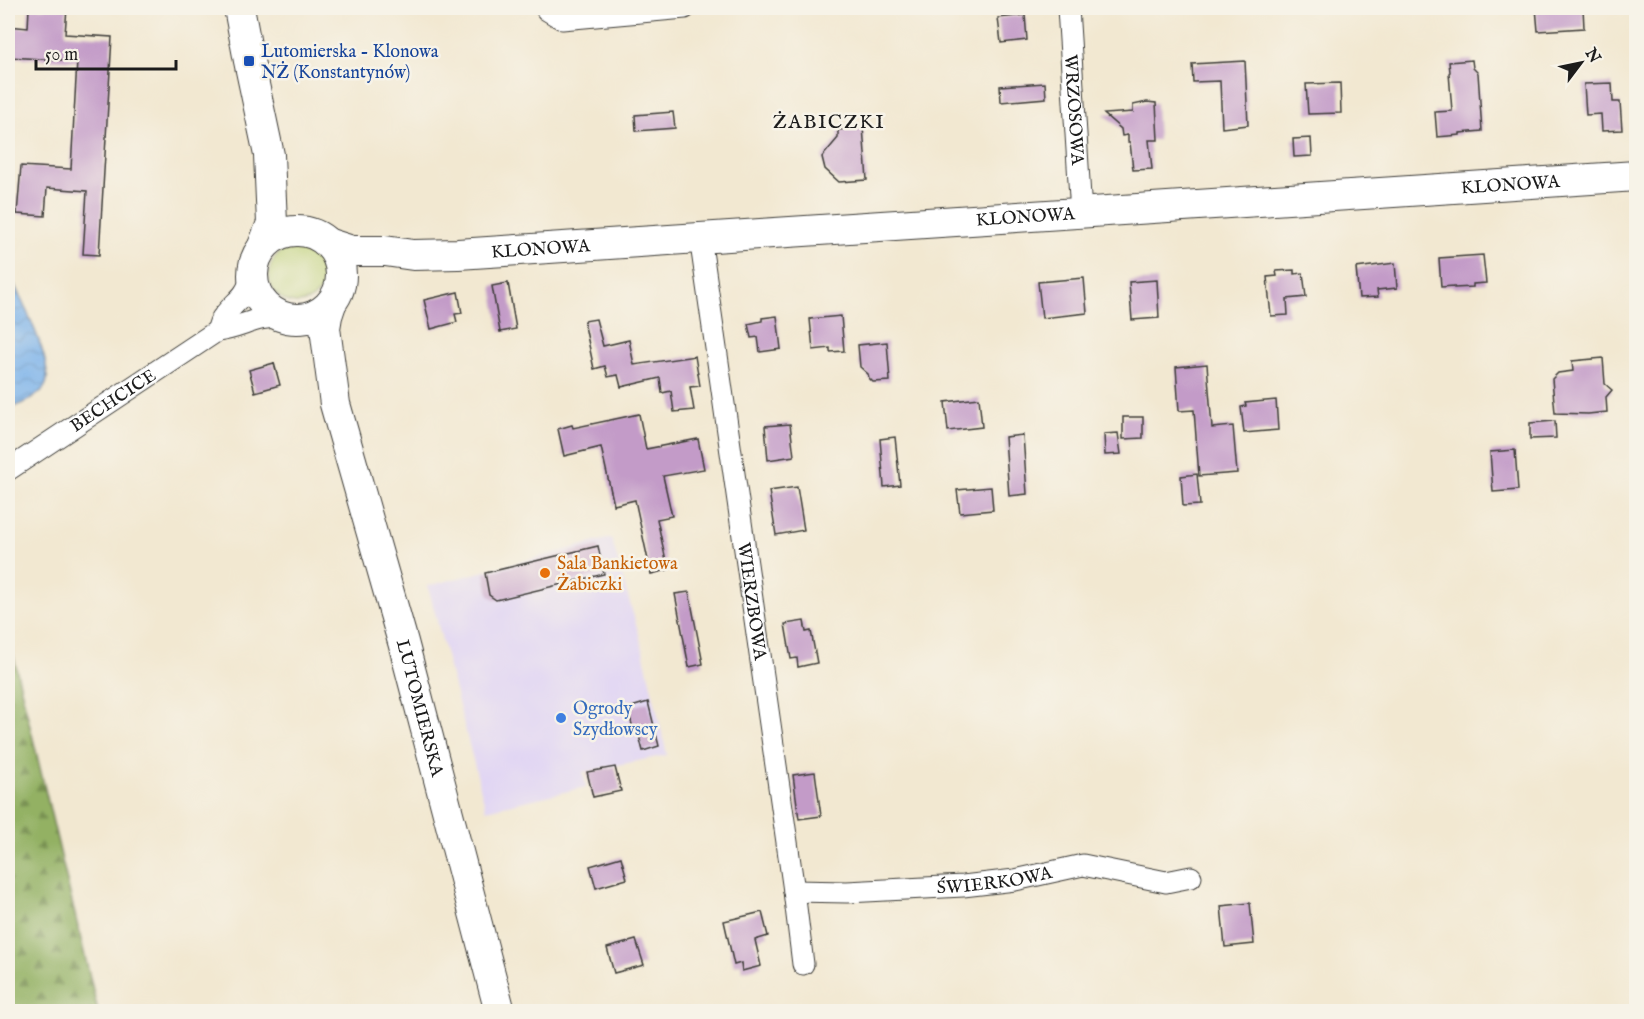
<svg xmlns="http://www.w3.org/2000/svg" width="1644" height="1019" viewBox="0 0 1644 1019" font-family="'IM FELL English',serif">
  <defs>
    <pattern id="forest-firs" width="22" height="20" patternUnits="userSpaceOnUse" patternTransform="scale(1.5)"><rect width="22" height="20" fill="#93b163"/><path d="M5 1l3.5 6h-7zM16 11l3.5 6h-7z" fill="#778f51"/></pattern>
    <pattern id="water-waves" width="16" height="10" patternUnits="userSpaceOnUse" patternTransform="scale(1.5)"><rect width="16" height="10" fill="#7bb2ea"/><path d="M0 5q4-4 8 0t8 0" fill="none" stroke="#6a98c8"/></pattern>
  </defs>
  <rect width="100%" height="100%" fill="#f7f3e8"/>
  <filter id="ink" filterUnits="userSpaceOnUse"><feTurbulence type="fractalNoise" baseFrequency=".0167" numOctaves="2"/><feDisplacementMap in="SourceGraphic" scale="12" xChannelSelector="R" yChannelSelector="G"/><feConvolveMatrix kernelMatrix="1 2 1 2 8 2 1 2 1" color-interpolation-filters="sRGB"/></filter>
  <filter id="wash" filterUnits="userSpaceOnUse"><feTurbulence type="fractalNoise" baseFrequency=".008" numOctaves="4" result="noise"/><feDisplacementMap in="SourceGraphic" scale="24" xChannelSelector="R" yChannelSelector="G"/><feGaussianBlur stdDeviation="1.35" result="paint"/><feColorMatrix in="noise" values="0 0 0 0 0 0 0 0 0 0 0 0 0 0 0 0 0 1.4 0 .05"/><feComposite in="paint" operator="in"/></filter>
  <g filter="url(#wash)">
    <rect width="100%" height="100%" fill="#f2e8d1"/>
    <!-- built -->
    <polygon fill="#e0d4f4" points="611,538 640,638 667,755 583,772 586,787 486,810 428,586"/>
    <!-- green -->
    <circle fill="#bace71" stroke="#6b7546" stroke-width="1.5" cx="297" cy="275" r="28"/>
    <!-- forest -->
    <polygon fill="url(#forest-firs)" stroke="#586640" stroke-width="1.5" points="8,634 98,1011 8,1011"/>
    <!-- water -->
    <path fill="url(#water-waves)" stroke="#4c6783" stroke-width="1.5" d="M8 274C19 293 54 363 46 384 41 397 19 404 8 410Z"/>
    <g id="blocks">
      <!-- building -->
      <g fill="#c39bc8">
        <polygon points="29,8 67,8 65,34 112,37 99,255 83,254 87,191 47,188 45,216 17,214 21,166 71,169 77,61 8,57 8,26 28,28"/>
        <polygon points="1536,8 1583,8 1584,28 1538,31"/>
        <polygon points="1025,15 1027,40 1001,43 998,18"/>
        <polygon points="1472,60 1473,68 1478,73 1482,131 1460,133 1460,135 1437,137 1435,112 1452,111 1449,73 1450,72 1449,62"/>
        <polygon points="1245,61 1248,125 1222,128 1220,81 1193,82 1192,64"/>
        <polygon points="1045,83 1046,98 1001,102 1000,86"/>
        <polygon points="1340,83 1341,113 1308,114 1306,84"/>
        <polygon points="1612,83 1613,102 1620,102 1622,130 1602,131 1601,114 1586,115 1584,84"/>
        <polygon points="1147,102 1156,103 1158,140 1149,140 1152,169 1133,170 1130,142 1128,142 1128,135 1122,136 1121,129 1104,114 1133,112 1133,105"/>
        <polygon points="673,112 675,128 636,131 635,115"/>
        <polygon points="863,127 867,180 839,182 825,169 822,157 838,138 838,130"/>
        <polygon points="1311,138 1312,156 1294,157 1293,139"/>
        <polygon points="1483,255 1486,283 1473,284 1473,287 1454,288 1454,286 1441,287 1439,258"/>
        <polygon points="1395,263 1397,288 1377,290 1378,297 1359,298 1356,268"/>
        <polygon points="1294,270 1294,274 1303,273 1306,297 1287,299 1288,315 1271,316 1267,277 1277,276 1276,271"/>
        <polygon points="1084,278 1087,313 1042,318 1038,282"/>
        <polygon points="1157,280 1159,318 1132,320 1129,282"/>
        <polygon points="508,283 516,329 500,332 492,286"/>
        <polygon points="458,292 462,313 455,314 457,322 431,329 424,300"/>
        <polygon points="777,316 781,349 760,352 758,337 751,338 748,324 762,321 762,318"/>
        <polygon points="841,316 844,351 830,352 830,348 813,350 810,319"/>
        <polygon points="596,319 603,346 629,340 634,365 695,356 700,386 690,387 694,410 674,412 671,391 662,393 660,378 621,387 618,375 608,377 605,366 594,369 584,321"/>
        <polygon points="887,342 890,381 873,382 869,378 868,374 860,367 858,345"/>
        <polygon points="1603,358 1605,384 1612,390 1606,397 1607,412 1588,414 1555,413 1552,379 1558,373 1573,371 1572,361"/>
        <polygon points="274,363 280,385 255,392 249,370"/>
        <polygon points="1207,364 1212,428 1233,426 1237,473 1199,476 1194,410 1179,411 1176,367"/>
        <polygon points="979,398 982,427 948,431 945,402"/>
        <polygon points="1276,400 1278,430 1244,433 1241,407 1246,406 1245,403"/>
        <polygon points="639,414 646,449 698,439 704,469 663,476 672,516 657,519 668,570 651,574 635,500 614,505 601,447 564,456 558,429 572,425 573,428"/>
        <polygon points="1123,417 1143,417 1143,438 1123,439"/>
        <polygon points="1555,421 1556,438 1530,439 1530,423"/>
        <polygon points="790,424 794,456 768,460 765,426"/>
        <polygon points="1118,433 1121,454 1105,455 1104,434"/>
        <polygon points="1023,435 1027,494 1009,496 1005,437"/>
        <polygon points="895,437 900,485 884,487 880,439"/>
        <polygon points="1515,450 1518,490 1493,492 1490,452"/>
        <polygon points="1197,474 1200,505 1183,506 1181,476"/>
        <polygon points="797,487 804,530 776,535 769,491"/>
        <polygon points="991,487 993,510 960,513 957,490"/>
        <polygon points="598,546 604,574 496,600 489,595 485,573"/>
        <polygon points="689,592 703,664 689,667 675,594"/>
        <polygon points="804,621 806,632 811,631 817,663 798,667 797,658 791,659 785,624"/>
        <polygon points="648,702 659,746 643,751 637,728 633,729 628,708"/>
        <polygon points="615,767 621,791 593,797 587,772"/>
        <polygon points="815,772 821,816 799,819 793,775"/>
        <polygon points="621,857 627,879 596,888 590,866"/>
        <polygon points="1250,903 1254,944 1225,947 1221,906"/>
        <polygon points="762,912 768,936 755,940 761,966 742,971 741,963 734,965 724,921"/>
        <polygon points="636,940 644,965 614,973 607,948"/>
      </g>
    </g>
  </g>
  <g filter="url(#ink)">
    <use href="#blocks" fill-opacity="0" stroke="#3c3b37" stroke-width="1.5"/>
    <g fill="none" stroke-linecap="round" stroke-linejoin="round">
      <defs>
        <g id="street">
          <polyline points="547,8 547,10 562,19 685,8"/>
          <path id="s1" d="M1068 8 1081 213"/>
          <path id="s2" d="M700 237 794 891 803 964"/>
          <path d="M217 331C219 326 220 320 223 317 236 299 245 300 252 276"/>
          <path id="s3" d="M8 470 217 331C242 328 255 316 282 317"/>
          <path id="s4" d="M794 891 847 892 963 886 1015 880 1083 865 1166 882 1191 877"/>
        </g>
        <g id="secondary">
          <polyline points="239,8 249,61 269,155 272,223 263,246"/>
          <circle cx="297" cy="275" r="44"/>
          <path id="s5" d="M330 244 352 251H385L413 255 458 254 1636 176"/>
          <path id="s6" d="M331 304 327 316 325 328 335 404 403 642 500 1012"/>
        </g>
      </defs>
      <!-- street casing -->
      <use href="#street" stroke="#3c3b37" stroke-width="23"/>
      <!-- secondary casing -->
      <use href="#secondary" stroke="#3c3b37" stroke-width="32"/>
      <!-- street -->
      <use href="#street" stroke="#fff" stroke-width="21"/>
      <!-- secondary -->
      <use href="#secondary" stroke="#fff" stroke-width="30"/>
    </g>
  </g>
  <!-- markers -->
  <rect fill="#1a4fb4" stroke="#f7f3e8" stroke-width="2" x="243" y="55" width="12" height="12" rx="3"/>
  <circle fill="#e8710a" stroke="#f7f3e8" stroke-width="2" cx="545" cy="573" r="6"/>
  <circle fill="#3f7fe0" stroke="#f7f3e8" stroke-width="2" cx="561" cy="718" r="6"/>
  <g text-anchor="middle" stroke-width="5" stroke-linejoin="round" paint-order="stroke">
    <!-- transit labels -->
    <g font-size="18" fill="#164399" stroke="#f7f3e8" text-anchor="start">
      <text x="261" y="57">Lutomierska - Klonowa<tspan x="261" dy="21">NŻ (Konstantynów)</tspan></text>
    </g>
    <!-- street labels -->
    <g font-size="18" fill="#1c1c1c" stroke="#f7f3e8">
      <text dy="6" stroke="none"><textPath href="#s1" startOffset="102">WRZOSOWA</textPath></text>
      <text dy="6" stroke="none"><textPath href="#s5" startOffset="1184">KLONOWA</textPath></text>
      <text dy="6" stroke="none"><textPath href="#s5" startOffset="698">KLONOWA</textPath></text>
      <text dy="6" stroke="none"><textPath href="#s5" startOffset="212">KLONOWA</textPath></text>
      <text dy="6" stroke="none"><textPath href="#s3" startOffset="126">BECHCICE</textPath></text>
      <text dy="6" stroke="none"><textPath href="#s2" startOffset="368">WIERZBOWA</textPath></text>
      <text dy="6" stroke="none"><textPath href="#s6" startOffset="417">LUTOMIERSKA</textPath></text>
      <text dy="6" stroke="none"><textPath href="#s4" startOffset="201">ŚWIERKOWA</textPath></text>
    </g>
    <!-- food labels -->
    <g font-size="18" fill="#c56008" stroke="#f7f3e8" text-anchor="start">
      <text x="557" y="569">Sala Bankietowa<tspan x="557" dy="21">Żabiczki</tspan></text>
    </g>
    <!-- shop labels -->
    <g font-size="18" fill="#366cbe" stroke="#f7f3e8" text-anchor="start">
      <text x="573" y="714">Ogrody<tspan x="573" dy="21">Szydłowscy</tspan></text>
    </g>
    <!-- neighbourhood labels -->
    <g font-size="20" letter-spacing="1.5" fill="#1c1c1c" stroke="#f7f3e8">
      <text x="829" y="128">ŻABICZKI</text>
    </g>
  </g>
  <!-- margin -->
  <rect width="1644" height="1019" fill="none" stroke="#f7f3e8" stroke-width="30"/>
  <!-- north arrow -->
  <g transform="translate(1581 63) rotate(58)" stroke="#f7f3e8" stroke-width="4.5" paint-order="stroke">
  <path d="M0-4.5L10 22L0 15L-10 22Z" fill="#1c1c1c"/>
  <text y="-9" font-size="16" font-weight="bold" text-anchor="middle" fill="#1c1c1c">N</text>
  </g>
  <!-- scale -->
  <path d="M36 60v9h140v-9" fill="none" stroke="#1c1c1c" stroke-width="3"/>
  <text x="45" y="60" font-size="18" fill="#1c1c1c" stroke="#f7f3e8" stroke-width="4.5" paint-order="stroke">50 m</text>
</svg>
